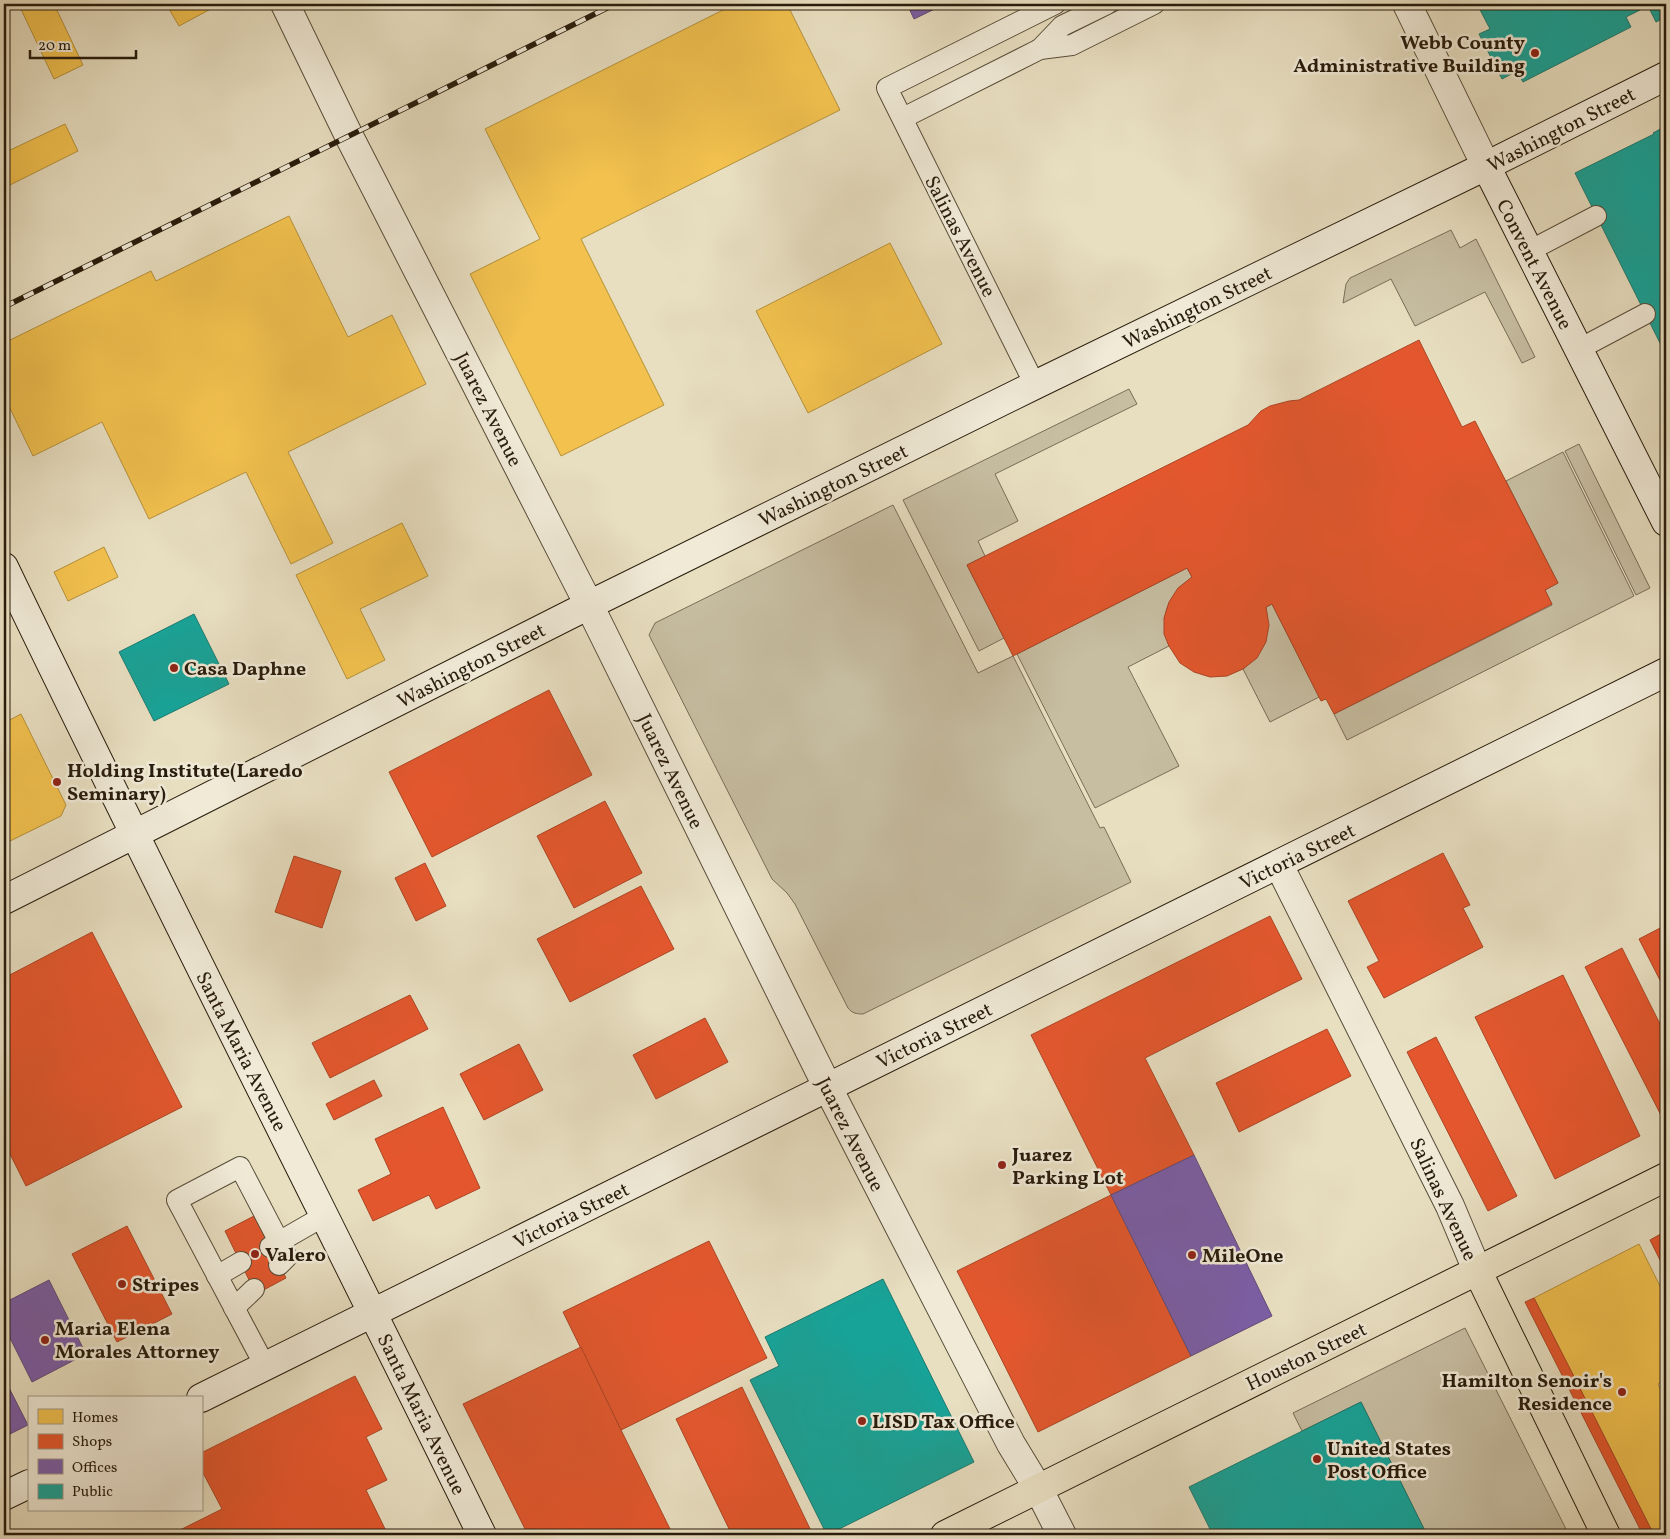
<svg xmlns="http://www.w3.org/2000/svg" width="1670" height="1539" viewBox="0 0 1670 1539" font-family="Vollkorn,serif">
  <rect width="100%" height="100%" fill="#e8dfc1"/>
  <filter id="stains"><feTurbulence type="fractalNoise" baseFrequency=".004" numOctaves="4"/><feColorMatrix values="0 0 0 0 .2 0 0 0 0 .09 0 0 0 0 .02 0 0 0 .5 -.17"/></filter>
  <radialGradient id="worn" r=".72"><stop offset=".6" stop-color="#630" stop-opacity="0"/><stop offset="1" stop-color="#630" stop-opacity=".3"/></radialGradient>
  <!-- green -->
  <g fill="#c7bea2" stroke="#786d57">
    <polygon points="1451,230 1460,248 1476,239 1535,357 1522,363 1485,292 1415,326 1391,279 1343,303 1346,284 1350,278"/>
    <polygon points="1129,389 1137,404 995,474 1018,521 978,541 985,556 967,565 1004,638 979,651 903,500"/>
    <polygon points="1579,444 1650,588 1636,595 1565,451"/>
    <polygon points="1563,452 1634,596 1347,740 1334,714 1552,605 1545,590 1558,583 1506,481"/>
    <path d="M893 505 978 673 1013 656 1100 828 1104 827 1131 882 863 1014C856 1014 852 1013 848 1008L795 904 787 893 772 879 649 635 655 623Z"/>
    <path d="M1187 568 1192 577C1168 596 1158 616 1169 646L1128 667 1179 766 1095 808 1017 654Z"/>
    <path d="M1272 604 1319 697 1270 722 1243 669C1267 649 1270 638 1266 607Z"/>
    <polygon points="1465,1328 1569,1535 1427,1535 1361,1402 1302,1431 1293,1413"/>
  </g>
  <!-- homes -->
  <g fill="#f2c14e" stroke="#b5903a">
    <polygon points="22,4 54,4 83,65 54,79 19,5"/>
    <polygon points="166,4 220,4 179,26"/>
    <polygon points="735,4 787,4 840,110 581,239 664,405 561,456 470,274 540,239 485,129"/>
    <polygon points="65,124 78,151 4,188 4,153"/>
    <polygon points="289,216 348,337 392,315 426,384 288,452 333,543 291,564 246,472 149,519 102,422 33,456 4,396 4,343 151,271 156,281"/>
    <polygon points="890,243 942,344 808,413 756,311"/>
    <polygon points="402,523 428,576 360,609 385,660 347,679 296,575"/>
    <polygon points="104,547 118,577 68,601 54,572"/>
    <polygon points="21,714 66,805 61,816 4,844 4,723"/>
    <polygon points="1639,1244 1666,1298 1666,1379 1658,1384 1666,1401 1666,1535 1654,1535 1534,1298"/>
  </g>
  <!-- shops -->
  <g fill="#e4572e" stroke="#ac4524">
    <polygon points="1419,340 1462,427 1475,421 1558,583 1545,590 1552,604 1334,714 1326,699 1321,701 1272,604 1266,607 1269,625 1266,642 1257,658 1243,669 1227,676 1210,677 1194,672 1180,663 1169,646 1164,634 1164,618 1169,602 1178,588 1192,577 1187,568 1013,656 967,565 1248,425 1261,411 1270,406 1289,401 1299,400"/>
    <polygon points="549,690 592,775 432,857 389,772"/>
    <polygon points="605,801 642,873 574,908 537,836"/>
    <polygon points="1443,853 1470,905 1463,908 1483,947 1384,998 1367,967 1379,961 1348,901"/>
    <polygon points="294,856 341,871 322,928 275,912"/>
    <polygon points="425,863 446,906 416,921 395,878"/>
    <polygon points="641,886 674,949 570,1002 537,939"/>
    <polygon points="1270,916 1302,979 1145,1058 1194,1155 1111,1195 1031,1035"/>
    <polygon points="1666,925 1666,992 1639,939"/>
    <polygon points="92,932 182,1107 26,1186 4,1142 4,978"/>
    <polygon points="1622,948 1666,1036 1665,1123 1585,967"/>
    <polygon points="1563,975 1640,1136 1555,1179 1475,1017"/>
    <polygon points="410,995 428,1029 330,1078 312,1043"/>
    <polygon points="705,1018 728,1062 656,1099 633,1055"/>
    <polygon points="1327,1029 1351,1076 1239,1132 1216,1083"/>
    <polygon points="1436,1037 1517,1196 1488,1211 1407,1052"/>
    <polygon points="519,1044 543,1090 484,1120 460,1074"/>
    <polygon points="374,1080 382,1096 334,1120 326,1104"/>
    <polygon points="443,1107 480,1188 436,1209 429,1195 373,1221 358,1190 391,1174 375,1139"/>
    <polygon points="1111,1195 1191,1356 1038,1432 957,1271"/>
    <polygon points="254,1216 286,1278 256,1294 225,1231"/>
    <polygon points="127,1226 172,1314 117,1342 72,1254"/>
    <polygon points="1666,1231 1666,1272 1650,1240"/>
    <polygon points="709,1241 767,1358 621,1430 563,1312"/>
    <polygon points="1534,1298 1594,1416 1654,1535 1643,1535 1525,1302"/>
    <polygon points="581,1347 621,1430 673,1535 528,1535 463,1404"/>
    <polygon points="355,1376 382,1429 366,1437 387,1480 366,1490 388,1535 170,1535 222,1509 201,1469 201,1453"/>
    <polygon points="742,1387 813,1535 732,1535 676,1419"/>
  </g>
  <!-- offices -->
  <g fill="#7b5ea7" stroke="#624a78">
    <polygon points="907,4 945,4 914,19"/>
    <polygon points="1194,1155 1272,1316 1191,1356 1111,1195"/>
    <polygon points="49,1280 86,1354 32,1382 4,1326 4,1303"/>
    <polygon points="4,1378 28,1425 4,1437"/>
  </g>
  <!-- public -->
  <g fill="#17a398" stroke="#1c7a6e">
    <polygon points="1477,4 1666,4 1666,17 1656,22 1648,6 1626,17 1631,27 1523,82 1517,71 1502,79 1479,34 1490,29"/>
    <polygon points="1666,126 1666,355 1575,173 1654,134 1653,133"/>
    <polygon points="194,614 229,684 154,721 119,652"/>
    <polygon points="883,1279 974,1462 827,1535 750,1380 779,1366 765,1337"/>
    <polygon points="1361,1402 1427,1535 1213,1535 1189,1487"/>
  </g>
  <g fill="none" stroke-linecap="round" stroke-linejoin="round">
    <defs>
      <g id="lane">
        <polyline points="1040,49 1072,45 1154,4"/>
        <polyline points="903,118 1040,49 1062,26 1107,4"/>
        <polyline points="1529,251 1596,216"/>
        <polyline points="1579,349 1645,314"/>
        <polyline points="1035,385 887,88 1055,4"/>
        <polyline points="270,1247 324,1216"/>
        <polyline points="217,1276 241,1262"/>
        <polyline points="234,1308 254,1289"/>
        <polyline points="265,1366 177,1200 240,1167 287,1257 279,1265"/>
      </g>
      <g id="street">
        <polyline points="285,4 349,136 589,605 828,1088 1011,1444 1039,1490 1062,1535"/>
        <polyline points="1407,4 1486,166"/>
        <polyline points="1279,865 1450,1206 1477,1270"/>
      </g>
      <g id="secondary">
        <polyline points="1486,166 1666,522"/>
        <path d="M4 567C160 891 324 1212 482 1535"/>
        <polyline points="4,900 589,605 1035,385 1486,166 1666,76"/>
        <polyline points="201,1398 1666,672"/>
        <polyline points="4,1496 29,1484"/>
      </g>
      <g id="primary">
        <polyline points="1477,1270 1606,1535"/>
        <polyline points="945,1535 1666,1177"/>
      </g>
    </defs>
    <!-- lane casing -->
    <use href="#lane" stroke="#584d39" stroke-width="22"/>
    <!-- street casing -->
    <use href="#street" stroke="#584d39" stroke-width="30"/>
    <!-- secondary casing -->
    <use href="#secondary" stroke="#281c0c" stroke-width="30"/>
    <!-- primary casing -->
    <use href="#primary" stroke="#281c0c" stroke-width="30"/>
    <!-- lane -->
    <use href="#lane" stroke="#f0ead7" stroke-width="20"/>
    <!-- street -->
    <use href="#street" stroke="#f0ead7" stroke-width="28"/>
    <!-- secondary -->
    <use href="#secondary" stroke="#f0ead7" stroke-width="28"/>
    <!-- primary -->
    <use href="#primary" stroke="#e8dfc1" stroke-width="28"/>
    <defs>
      <polyline id="rail" points="4,307 615,4"/>
    </defs>
    <!-- rail casing -->
    <use href="#rail" stroke="#281c0c" stroke-width="5.5"/>
    <!-- rail -->
    <use href="#rail" stroke="#f0ead7" stroke-width="4" stroke-dasharray="11" stroke-linecap="butt"/>
  </g>
  <!-- markers -->
  <g fill="#8f2418" stroke="#f0ead7" stroke-width="2">
    <circle cx="1535" cy="53" r="5"/>
    <circle cx="174" cy="668" r="5"/>
    <circle cx="57" cy="782" r="5"/>
    <circle cx="1002" cy="1165" r="5"/>
    <circle cx="255" cy="1254" r="5"/>
    <circle cx="1192" cy="1255" r="5"/>
    <circle cx="122" cy="1284" r="5"/>
    <circle cx="45" cy="1340" r="5"/>
    <circle cx="1622" cy="1392" r="5"/>
    <circle cx="862" cy="1421" r="5"/>
    <circle cx="1317" cy="1459" r="5"/>
  </g>
  <g text-anchor="middle" stroke-width="5" stroke-linejoin="round" paint-order="stroke">
    <!-- poi labels -->
    <g font-size="20" font-weight="bold" fill="#281c0c" stroke="#f0ead7" text-anchor="start">
      <text x="1525" y="49" text-anchor="end">Webb County<tspan x="1525" dy="23">Administrative Building</tspan></text>
      <text x="184" y="675">Casa Daphne</text>
      <text x="67" y="777">Holding Institute(Laredo<tspan x="67" dy="23">Seminary)</tspan></text>
      <text x="1012" y="1161">Juarez<tspan x="1012" dy="23">Parking Lot</tspan></text>
      <text x="265" y="1261">Valero</text>
      <text x="1202" y="1262">MileOne</text>
      <text x="132" y="1291">Stripes</text>
      <text x="55" y="1335">Maria Elena<tspan x="55" dy="23">Morales Attorney</tspan></text>
      <text x="1612" y="1387" text-anchor="end">Hamilton Senoir's<tspan x="1612" dy="23">Residence</tspan></text>
      <text x="872" y="1428">LISD Tax Office</text>
      <text x="1327" y="1455">United States<tspan x="1327" dy="23">Post Office</tspan></text>
    </g>
    <!-- street labels -->
    <g font-size="20" fill="#281c0c" stroke="#f0ead7">
      <text transform="translate(1561 129) rotate(-27)" y="7">Washington Street</text>
      <text transform="translate(961 236) rotate(63)" y="7">Salinas Avenue</text>
      <text transform="translate(1535 264) rotate(63)" y="7">Convent Avenue</text>
      <text transform="translate(1197 307) rotate(-26)" y="7">Washington Street</text>
      <text transform="translate(489 409) rotate(63)" y="7">Juarez Avenue</text>
      <text transform="translate(833 485) rotate(-26)" y="7">Washington Street</text>
      <text transform="translate(471 665) rotate(-27)" y="7">Washington Street</text>
      <text transform="translate(671 771) rotate(64)" y="7">Juarez Avenue</text>
      <text transform="translate(1297 856) rotate(-26)" y="7">Victoria Street</text>
      <text transform="translate(934 1035) rotate(-26)" y="7">Victoria Street</text>
      <text transform="translate(242 1051) rotate(63)" y="7">Santa Maria Avenue</text>
      <text transform="translate(851 1134) rotate(63)" y="7">Juarez Avenue</text>
      <text transform="translate(1444 1199) rotate(65)" y="7">Salinas Avenue</text>
      <text transform="translate(571 1215) rotate(-26)" y="7">Victoria Street</text>
      <text transform="translate(1306 1356) rotate(-26)" y="7">Houston Street</text>
      <text transform="translate(422 1414) rotate(64)" y="7">Santa Maria Avenue</text>
    </g>
  </g>
  <!-- margin -->
  <rect width="1670" height="1539" fill="none" stroke="#e8dfc1" stroke-width="20"/>
  <rect x="5" y="5" width="1660" height="1529" fill="none" stroke="#281c0c" stroke-width="2.5"/>
  <rect x="10" y="10" width="1650" height="1519" fill="none" stroke="#281c0c"/>
  <!-- legend -->
  <rect x="28" y="1396" width="175" height="115" fill="#f0ead7" stroke="#a09886"/>
  <rect x="38" y="1409" width="25" height="15" fill="#f2c14e" stroke="#a09886"/>
  <text x="72" y="1422" font-size="15" fill="#281c0c">Homes</text>
  <rect x="38" y="1434" width="25" height="15" fill="#e4572e" stroke="#a09886"/>
  <text x="72" y="1446" font-size="15" fill="#281c0c">Shops</text>
  <rect x="38" y="1459" width="25" height="15" fill="#7b5ea7" stroke="#a09886"/>
  <text x="72" y="1472" font-size="15" fill="#281c0c">Offices</text>
  <rect x="38" y="1484" width="25" height="15" fill="#17a398" stroke="#a09886"/>
  <text x="72" y="1496" font-size="15" fill="#281c0c">Public</text>
  <!-- scale -->
  <path d="M30 50v8h106v-8" fill="none" stroke="#281c0c" stroke-width="2.5"/>
  <text x="38" y="50" font-size="15" fill="#281c0c" stroke="#f0ead7" stroke-width="4" paint-order="stroke">20 m</text>
  <rect width="100%" height="100%" filter="url(#stains)"/>
  <rect width="100%" height="100%" fill="url(#worn)"/>
</svg>
